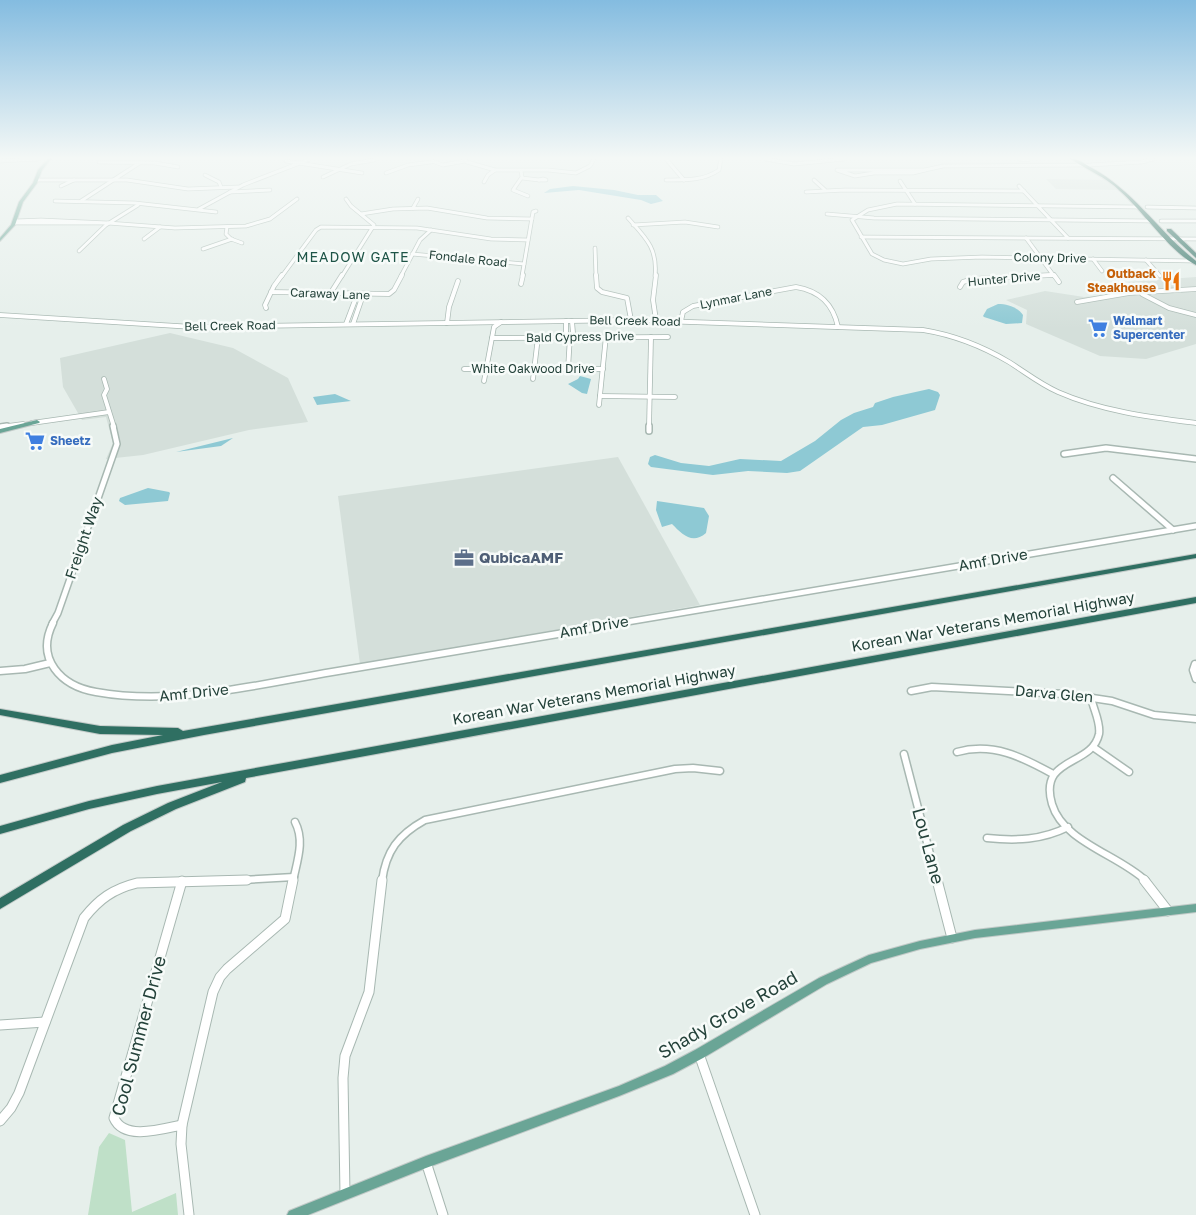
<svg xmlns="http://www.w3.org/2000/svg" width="1196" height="1215" viewBox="0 0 1196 1215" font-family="'Golos Text',sans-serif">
  <rect width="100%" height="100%" fill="#e6efeb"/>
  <!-- built -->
  <g fill="#d4dfda">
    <polygon points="1046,179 1105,180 1118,190 1056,189"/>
    <polygon points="1196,277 1196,344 1146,359 1100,356 1026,324 1027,310 1006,300 1045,291 1084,297 1143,293 1128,282"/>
    <polygon points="170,333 233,348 288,378 308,422 249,430 143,455 106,459 113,443 106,417 82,420 63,387 60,358"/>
    <polygon points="618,457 700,605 360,664 338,496"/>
  </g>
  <!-- green -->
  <polygon fill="#bfe0c8" points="109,1133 125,1140 132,1212 176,1193 178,1215 88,1215 99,1147"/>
  <!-- water -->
  <g fill="#8ec9d4">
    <polygon points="573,186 614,190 638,195 656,195 663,201 651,204 641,200 579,190 544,193 550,189"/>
    <path d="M998 304C1008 304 1017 307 1023 315L1022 323 1006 324 984 317 983 316 987 309Z"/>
    <polygon points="580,376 591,379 587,394 582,393 568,384 578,379"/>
    <polygon points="929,389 938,392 940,395 935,410 882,425 863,427 800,471 787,473 748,471 713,475 651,467 648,464 650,457 655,455 681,463 709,466 740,459 781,461 815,441 841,420 854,413 873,407 875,403 893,397"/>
    <polygon points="335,394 351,401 317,405 313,397"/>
    <polygon points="233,438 221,446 176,452"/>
    <polygon points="148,488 169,492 170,493 168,501 125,505 119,501 120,498"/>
    <path d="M657 501 704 508 709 516 706 533C692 545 682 534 672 524L662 527 656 510Z"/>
  </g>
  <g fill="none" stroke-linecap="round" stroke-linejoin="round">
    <defs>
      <g id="minor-far4">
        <polyline points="465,159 467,162 495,170 548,170 576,173 590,166 594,159"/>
        <polyline points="666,159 684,180"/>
        <polyline points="765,159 794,164 845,159"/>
        <polyline points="1019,159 1028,160"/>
        <polyline points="0,161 39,159"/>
        <polyline points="286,161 362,173"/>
        <polyline points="432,161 443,165 465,161"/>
        <polyline points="99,162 155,163 178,167"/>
        <polygon points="837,170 925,170 913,173 874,173 855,176"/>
        <polyline points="925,170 943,166 1089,165 1142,162 1153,159"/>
        <polyline points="521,171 522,177 513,190 528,196"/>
        <polyline points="386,173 408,165 431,162"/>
        <polyline points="205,175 219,182 221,187"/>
        <polyline points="323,177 351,164 374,160"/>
        <polyline points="522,178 539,180"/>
        <polygon points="543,179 546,180 539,180"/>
        <polyline points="37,180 127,180 188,189 238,187"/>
        <path d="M666 180C685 180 703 181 719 170L721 159"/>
        <polyline points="814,180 825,190"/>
        <polyline points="900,181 915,204"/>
        <polyline points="484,182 488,175 495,170"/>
        <polyline points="61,186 74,180"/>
        <polyline points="1019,186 1068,238"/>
        <polyline points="230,192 270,190"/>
        <polyline points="806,192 845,190 1024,191"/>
        <polyline points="55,201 135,203 216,212"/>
        <polyline points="81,201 141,162"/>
        <polyline points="1138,207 897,204 868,210 852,220 872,254 884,260 903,264 931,259 982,257 1193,261"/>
        <polyline points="1147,207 1196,208"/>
        <polyline points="413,208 418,199"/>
        <polyline points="199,209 243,185 310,159"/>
        <polyline points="361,214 393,209 427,208 487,218 532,219"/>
        <polyline points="827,214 874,218 1152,221"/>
        <path d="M628 218C645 237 658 248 655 276"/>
        <polyline points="1161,221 1196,221"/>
        <polyline points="14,223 108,223 41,220 15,221"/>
        <polyline points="108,223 175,228 246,226 270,219 297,199"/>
        <polyline points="633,225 685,222 718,227"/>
        <polyline points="227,227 226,234 231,239 242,243"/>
        <polyline points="861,237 1196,239"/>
        <polyline points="1026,238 1054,276"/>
        <polyline points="144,239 160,227"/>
        <polyline points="595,248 596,276"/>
        <polyline points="203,249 232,239"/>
        <polyline points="79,251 106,225 138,205"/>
        <polyline points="412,254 524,264"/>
        <polyline points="1093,259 1102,271"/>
        <polyline points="1146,260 1160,276"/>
        <polyline points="282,276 316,230 321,227 417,228 491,239 528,240"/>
        <polyline points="342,276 374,225 351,206 346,199"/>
        <polyline points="401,276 420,240 431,230"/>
        <polyline points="522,276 533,212 536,211"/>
        <polyline points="1033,276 1052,275"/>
      </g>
      <g id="minor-far3">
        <polyline points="596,275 597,288 602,292 627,298 631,320"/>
        <polyline points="656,275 653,300 656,320"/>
        <polyline points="1054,275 1059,282"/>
        <polyline points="521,284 523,275"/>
        <polyline points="960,287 963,282 973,279 1052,275"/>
        <polyline points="271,292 389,294 394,290 402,275"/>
        <polyline points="1142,292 1142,294 1169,308 1196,315"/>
        <polyline points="330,294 342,275"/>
        <polyline points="1077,302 1129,293 1196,289"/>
        <polyline points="266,308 265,305 274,286 282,275"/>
        <path d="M0 315 193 327 631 320 923 330C954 335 982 346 1009 362 1025 372 1040 384 1058 392 1101 411 1149 417 1196 423"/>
        <polyline points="566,321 566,333 570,336"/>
        <path d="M681 321 683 312 693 306 796 287C820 291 833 304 838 327"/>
        <polyline points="447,323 449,307 458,281"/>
        <polyline points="346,324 357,295"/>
        <polyline points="353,324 363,295"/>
        <polyline points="492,338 668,337"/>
        <polyline points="464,369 603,369"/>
        <polyline points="568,369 570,336 573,333 572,321"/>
        <polyline points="104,379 107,389 104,395 114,427"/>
        <polyline points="533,379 538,337"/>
        <polyline points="484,381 494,327 501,322"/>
        <polyline points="600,396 675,397"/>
        <polyline points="599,405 606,336"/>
        <polyline points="32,423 109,412"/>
        <polyline points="0,427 23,424"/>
        <polyline points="649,427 651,337"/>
      </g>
      <g id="minor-far2">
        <polyline points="0,427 7,426"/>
        <polyline points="649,431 649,426"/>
        <polyline points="1064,454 1106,448 1196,459"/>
        <polyline points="1113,478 1173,530"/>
        <polyline points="52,624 58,613 117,444 113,426"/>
        <polyline points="615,624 1196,526"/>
      </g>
      <g id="minor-far1">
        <path d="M53 623C35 659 61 686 96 692 174 706 255 685 332 672 429 656 526 640 623 623"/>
        <polyline points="1195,664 1193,670 1196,679"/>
        <polyline points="0,671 25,669 50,663"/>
        <polyline points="911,691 932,687 1066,694 1112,701 1154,715 1196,719"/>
        <path d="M1091 697C1093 709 1101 722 1099 734 1092 767 1038 756 1052 804 1063 842 1119 855 1146 881"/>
        <polyline points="1093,747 1129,772"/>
        <path d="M957 752C993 742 1022 757 1053 774"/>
        <polyline points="904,754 937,881"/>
        <path d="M987 838C1016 841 1042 840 1068 827"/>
        <polyline points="223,881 294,877"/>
        <path d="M293 881C297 861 305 841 295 822"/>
        <path d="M382 881C386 851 398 835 425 820L675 769 693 768 720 771"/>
      </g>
      <g id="minor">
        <polyline points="937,880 952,938"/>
        <polyline points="1144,880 1168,911"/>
        <path d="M182 881 114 1118C124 1141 162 1129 182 1125"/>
        <polyline points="0,1025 45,1022"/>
        <polyline points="699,1054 755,1215"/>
        <path d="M0 1121 11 1108 19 1093 84 918C99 899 113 889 137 883L247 880"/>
        <polyline points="426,1162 443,1215"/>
        <polyline points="345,1194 343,1078 345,1056 369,992 382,880"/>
        <polyline points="189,1215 181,1144 182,1125 213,992 220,977 227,969 285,919 293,880"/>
      </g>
      <g id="major">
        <polygon points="48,159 51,159 42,170 37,183 23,202 15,225 0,241 0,238 11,225 19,202 33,183 38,170"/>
        <polygon points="37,420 40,422 39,423 0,433 0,429"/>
        <polygon points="1196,904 1196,912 975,938 920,949 871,963 827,984 703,1058 673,1074 619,1096 426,1168 308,1215 287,1215 289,1211 426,1156 619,1086 665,1066 695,1050 819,978 869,955 920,941 975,930"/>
      </g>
      <g id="highway">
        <path d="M1071 159C1079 159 1085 164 1092 168 1134 191 1159 232 1196 261V265C1170 252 1143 211 1120 191 1106 177 1087 170 1071 159Z"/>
        <polygon points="1167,229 1171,229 1196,253 1196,258 1167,231"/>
        <polygon points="1196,554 1196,558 204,735 112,753 0,783 0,775 112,745 163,735 100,734 0,715 0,709 100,726 178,728 183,731"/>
        <polygon points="1196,597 1196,603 246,778 245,782 176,809 131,831 0,909 0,898 123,825 168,803 222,782 157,794 89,809 0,834 0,826 89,801 157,786"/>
      </g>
    </defs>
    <!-- minor-far4 casing -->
    <use href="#minor-far4" stroke="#a8b8b2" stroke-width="4.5"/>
    <!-- minor-far3 casing -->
    <use href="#minor-far3" stroke="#a8b8b2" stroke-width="5.5"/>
    <!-- minor-far2 casing -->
    <use href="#minor-far2" stroke="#a8b8b2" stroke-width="8"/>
    <!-- minor-far1 casing -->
    <use href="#minor-far1" stroke="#a8b8b2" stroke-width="9"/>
    <!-- minor casing -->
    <use href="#minor" stroke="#a8b8b2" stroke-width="11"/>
    <!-- major casing -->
    <use href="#major" stroke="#c2cac8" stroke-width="2"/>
    <!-- highway casing -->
    <use href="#highway" stroke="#c2cac8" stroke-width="2"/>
    <!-- minor-far4 -->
    <use href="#minor-far4" stroke="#fff" stroke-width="3"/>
    <!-- minor-far3 -->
    <use href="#minor-far3" stroke="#fff" stroke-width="4"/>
    <!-- minor-far2 -->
    <use href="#minor-far2" stroke="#fff" stroke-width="5"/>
    <!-- minor-far1 -->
    <use href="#minor-far1" stroke="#fff" stroke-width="6"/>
    <!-- minor -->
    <use href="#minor" stroke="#fff" stroke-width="9"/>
    <!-- major -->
    <use href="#major" fill="#6aa596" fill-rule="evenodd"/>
    <!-- highway -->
    <use href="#highway" fill="#2f6f62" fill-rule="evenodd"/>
  </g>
  <!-- sky -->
  <linearGradient id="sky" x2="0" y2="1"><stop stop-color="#84bce0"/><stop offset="0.48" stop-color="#f4f8f6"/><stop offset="1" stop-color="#f4f8f6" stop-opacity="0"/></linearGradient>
  <rect width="1196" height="329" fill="url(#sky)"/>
  <!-- icons -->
  <defs>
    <symbol id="restaurant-bare" viewBox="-9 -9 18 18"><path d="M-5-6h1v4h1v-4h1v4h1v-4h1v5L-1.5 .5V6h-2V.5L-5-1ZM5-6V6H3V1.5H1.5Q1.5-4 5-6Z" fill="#e8710a" stroke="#f7fbf9" stroke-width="2.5" paint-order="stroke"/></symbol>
    <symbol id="supermarket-bare" viewBox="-9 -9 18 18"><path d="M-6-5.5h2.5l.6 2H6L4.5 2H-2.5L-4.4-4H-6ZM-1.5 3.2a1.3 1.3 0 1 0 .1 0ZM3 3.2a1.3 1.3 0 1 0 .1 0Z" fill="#3f7fe0" stroke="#f7fbf9" stroke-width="2.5" paint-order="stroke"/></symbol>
    <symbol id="office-bare" viewBox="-9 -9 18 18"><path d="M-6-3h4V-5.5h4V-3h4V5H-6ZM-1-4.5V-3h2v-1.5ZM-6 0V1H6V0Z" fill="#5c6f8a" stroke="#f7fbf9" stroke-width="2.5" paint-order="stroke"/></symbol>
  </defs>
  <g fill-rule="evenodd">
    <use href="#restaurant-bare" x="1157" y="267" width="28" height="28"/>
    <use href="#supermarket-bare" x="1084" y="314" width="28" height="28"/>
    <use href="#supermarket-bare" x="21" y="427" width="28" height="28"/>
    <use href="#office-bare" x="450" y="544" width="28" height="28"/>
  </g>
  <g text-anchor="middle" stroke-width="5" stroke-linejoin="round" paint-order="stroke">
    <!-- far-street labels -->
    <g font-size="12" fill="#24423a" stroke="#f7fbf9">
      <text transform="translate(1050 258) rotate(1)" y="4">Colony Drive</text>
      <text transform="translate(468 259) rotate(6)" y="4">Fondale Road</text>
      <text transform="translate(1004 279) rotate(-5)" y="4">Hunter Drive</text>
      <text transform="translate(330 294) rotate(2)" y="4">Caraway Lane</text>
      <text transform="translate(736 298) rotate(-11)" y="4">Lynmar Lane</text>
      <text transform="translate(635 321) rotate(1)" y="4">Bell Creek Road</text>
      <text transform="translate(230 326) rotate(-1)" y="4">Bell Creek Road</text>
      <text transform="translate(580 337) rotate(-1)" y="4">Bald Cypress Drive</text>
      <text x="533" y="373">White Oakwood Drive</text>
    </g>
    <!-- far-food labels -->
    <g font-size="12" font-weight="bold" fill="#c56008" stroke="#f7fbf9" text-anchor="end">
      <text x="1156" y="278">Outback<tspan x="1156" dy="14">Steakhouse</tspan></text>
    </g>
    <!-- far-shop labels -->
    <g font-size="12" font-weight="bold" fill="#366cbe" stroke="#f7fbf9" text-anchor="start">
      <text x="1113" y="325">Walmart<tspan x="1113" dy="14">Supercenter</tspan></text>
      <text x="50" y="445">Sheetz</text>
    </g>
    <!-- far-neighbourhood labels -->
    <g font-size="14" letter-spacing="1" fill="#1f5548" stroke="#f7fbf9">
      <text x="353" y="262">MEADOW GATE</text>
    </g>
    <!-- street labels -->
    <g font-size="15" fill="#24423a" stroke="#f7fbf9">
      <text transform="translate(84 538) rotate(-71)" y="5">Freight Way</text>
      <text transform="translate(993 560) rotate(-10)" y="5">Amf Drive</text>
      <text transform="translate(993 622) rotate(-10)" y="5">Korean War Veterans Memorial Highway</text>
      <text transform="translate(594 627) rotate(-10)" y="5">Amf Drive</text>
      <text transform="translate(194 693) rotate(-6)" y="5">Amf Drive</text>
      <text transform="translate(1054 694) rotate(5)" y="5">Darva Glen</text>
      <text transform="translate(594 695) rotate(-10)" y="5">Korean War Veterans Memorial Highway</text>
    </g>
    <!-- service labels -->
    <g font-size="15" font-weight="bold" fill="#4e5e75" stroke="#f7fbf9" text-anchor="start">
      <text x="479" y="563">QubicaAMF</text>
    </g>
    <!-- near-street labels -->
    <g font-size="18" fill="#24423a" stroke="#f7fbf9">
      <text transform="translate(928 846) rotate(75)" y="6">Lou Lane</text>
      <text transform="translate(728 1015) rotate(-30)" y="6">Shady Grove Road</text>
      <text transform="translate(139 1036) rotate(-75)" y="6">Cool Summer Drive</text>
    </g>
  </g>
</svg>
